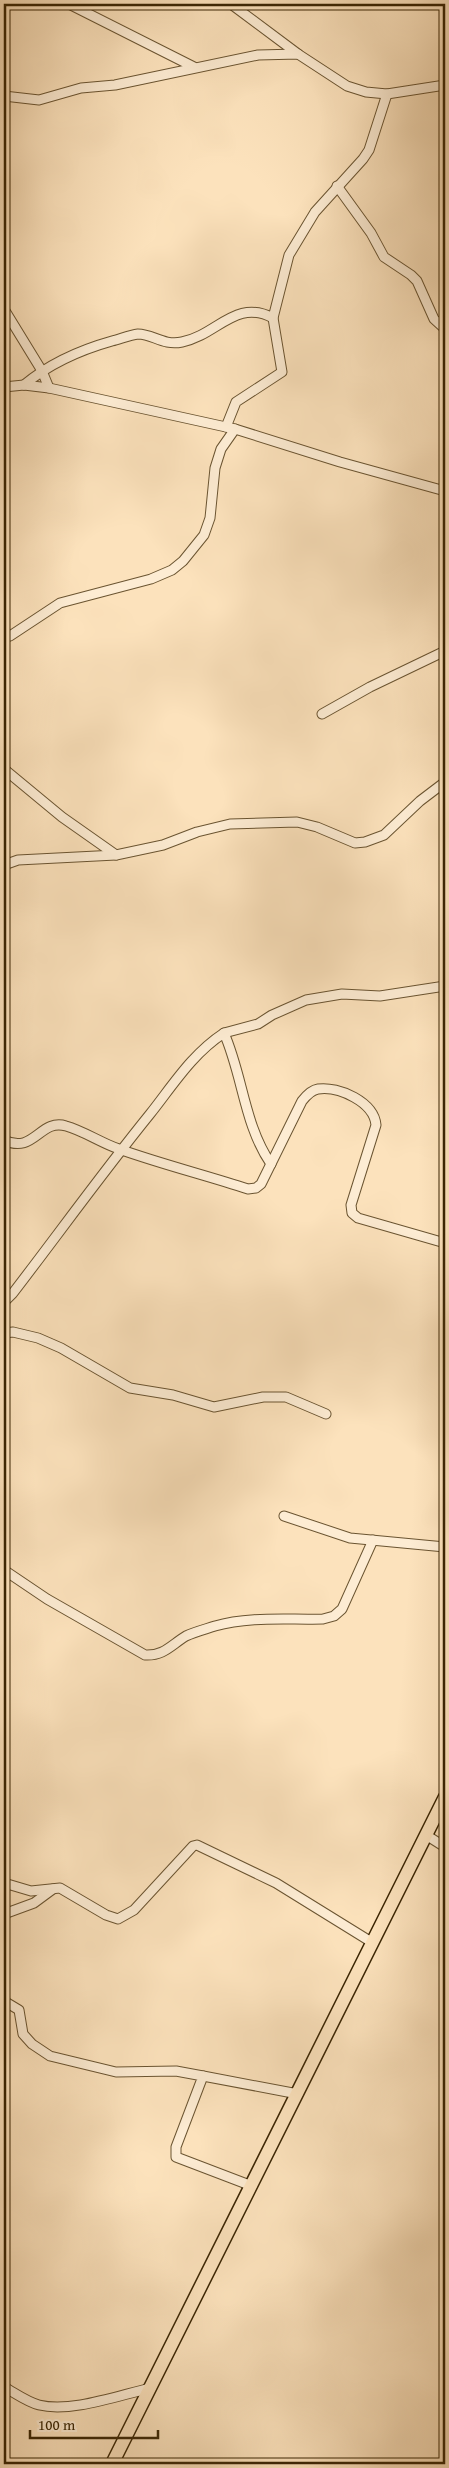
<svg xmlns="http://www.w3.org/2000/svg" width="449" height="2468" font-family="'Gentium Book Plus',serif">
<rect width="100%" height="100%" fill="#fce2bc"/>
<filter id="stains"><feTurbulence type="fractalNoise" baseFrequency=".004" numOctaves="4"/><feColorMatrix values="0 0 0 0 .2 0 0 0 0 .09 0 0 0 0 .02 0 0 0 .5 -.17"/></filter>
<radialGradient id="worn" r=".72"><stop offset=".6" stop-color="#630" stop-opacity="0"/><stop offset="1" stop-color="#630" stop-opacity=".3"/></radialGradient>
<g fill="none" stroke-linecap="round" stroke-linejoin="round">
<defs>
<g id="street">
<polyline points="69,4 194,67"/>
<polyline points="231,4 298,54"/>
<polyline points="4,96 39,100 81,88 115,85 258,55 298,54 347,86 366,92 387,94 445,85"/>
<polyline points="337,186 371,233 384,257 411,275 417,281 434,319 445,329"/>
<polyline points="4,309 42,371 49,388"/>
<path d="M24,385C50,363 80,350 112,341C120,339 130,335 138,334C153,334 163,346 182,342C217,335 236,298 273,318"/>
<polyline points="4,387 24,385 49,388 235,429 340,462 445,491"/>
<polyline points="226,427 236,402 282,372 273,318 289,255 315,212 363,159 369,150 387,94"/>
<polyline points="4,637 10,636 60,603 151,579 172,570 183,561 204,535 210,518 215,468 221,449 235,429"/>
<polyline points="322,714 370,687 445,651"/>
<polyline points="4,769 62,817 116,855"/>
<polyline points="4,865 18,860 116,855 163,845 197,832 230,824 297,822 317,827 355,843 365,842 384,835 420,801 445,782"/>
<path d="M224,1033C243,1076 244,1125 271,1164"/>
<path d="M4,1140C34,1155 40,1118 66,1126C84,1131 101,1143 119,1149C161,1164 205,1175 248,1189L256,1188L261,1184L302,1101C306,1096 311,1090 318,1089C339,1086 374,1102 376,1125L351,1205L352,1213L358,1218L445,1243"/>
<path d="M4,1302L13,1293C59,1233 103,1172 150,1114C173,1085 192,1054 224,1033L258,1024L272,1015L306,1000L342,994L380,996L445,986"/>
<polyline points="4,1333 13,1332 38,1338 61,1348 130,1388 173,1395 214,1407 263,1397 286,1397 326,1414"/>
<polyline points="284,1516 350,1538 445,1547"/>
<path d="M4,1570L47,1599L145,1655C164,1656 171,1645 186,1636C194,1632 206,1629 215,1626C249,1616 288,1620 323,1619L334,1616L342,1609L373,1540"/>
<polyline points="426,1835 445,1847"/>
<polyline points="4,1883 31,1891 60,1888 106,1915 118,1919 134,1910 193,1846 197,1845 276,1883 373,1943"/>
<polyline points="4,1914 34,1903 53,1889"/>
<polyline points="4,2001 19,2010 23,2034 32,2044 50,2056 116,2072 176,2071 203,2076 176,2147 176,2157 252,2186"/>
<polyline points="203,2076 298,2094"/>
<path d="M4,2387C15,2393 27,2402 39,2405C71,2413 119,2395 151,2388"/>
</g>
<polyline id="primary" points="112,2464 445,1797"/>
</defs>
<!-- street casing -->
<use href="#street" stroke="#6a5431" stroke-width="11"/>
<!-- primary casing -->
<use href="#primary" stroke="#3a2503" stroke-width="15"/>
<!-- street -->
<use href="#street" stroke="#fdecd3" stroke-width="9"/>
<!-- primary -->
<use href="#primary" stroke="#fce2bc" stroke-width="12"/>
</g>
<!-- margin -->
<rect width="449" height="2468" fill="none" stroke="#fce2bc" stroke-width="20"/>
<rect x="5" y="5" width="439" height="2458" fill="none" stroke="#3a2503" stroke-width="2.5"/>
<rect x="10" y="10" width="429" height="2448" fill="none" stroke="#3a2503"/>
<!-- scale -->
<path d="M30 2430v8h128v-8" fill="none" stroke="#3a2503" stroke-width="2.5"/>
<text x="38" y="2430" font-size="15" fill="#3a2503" stroke="#fdecd3" stroke-width="4" paint-order="stroke">100 m</text>
<rect width="100%" height="100%" filter="url(#stains)"/>
<rect width="100%" height="100%" fill="url(#worn)"/>
</svg>
